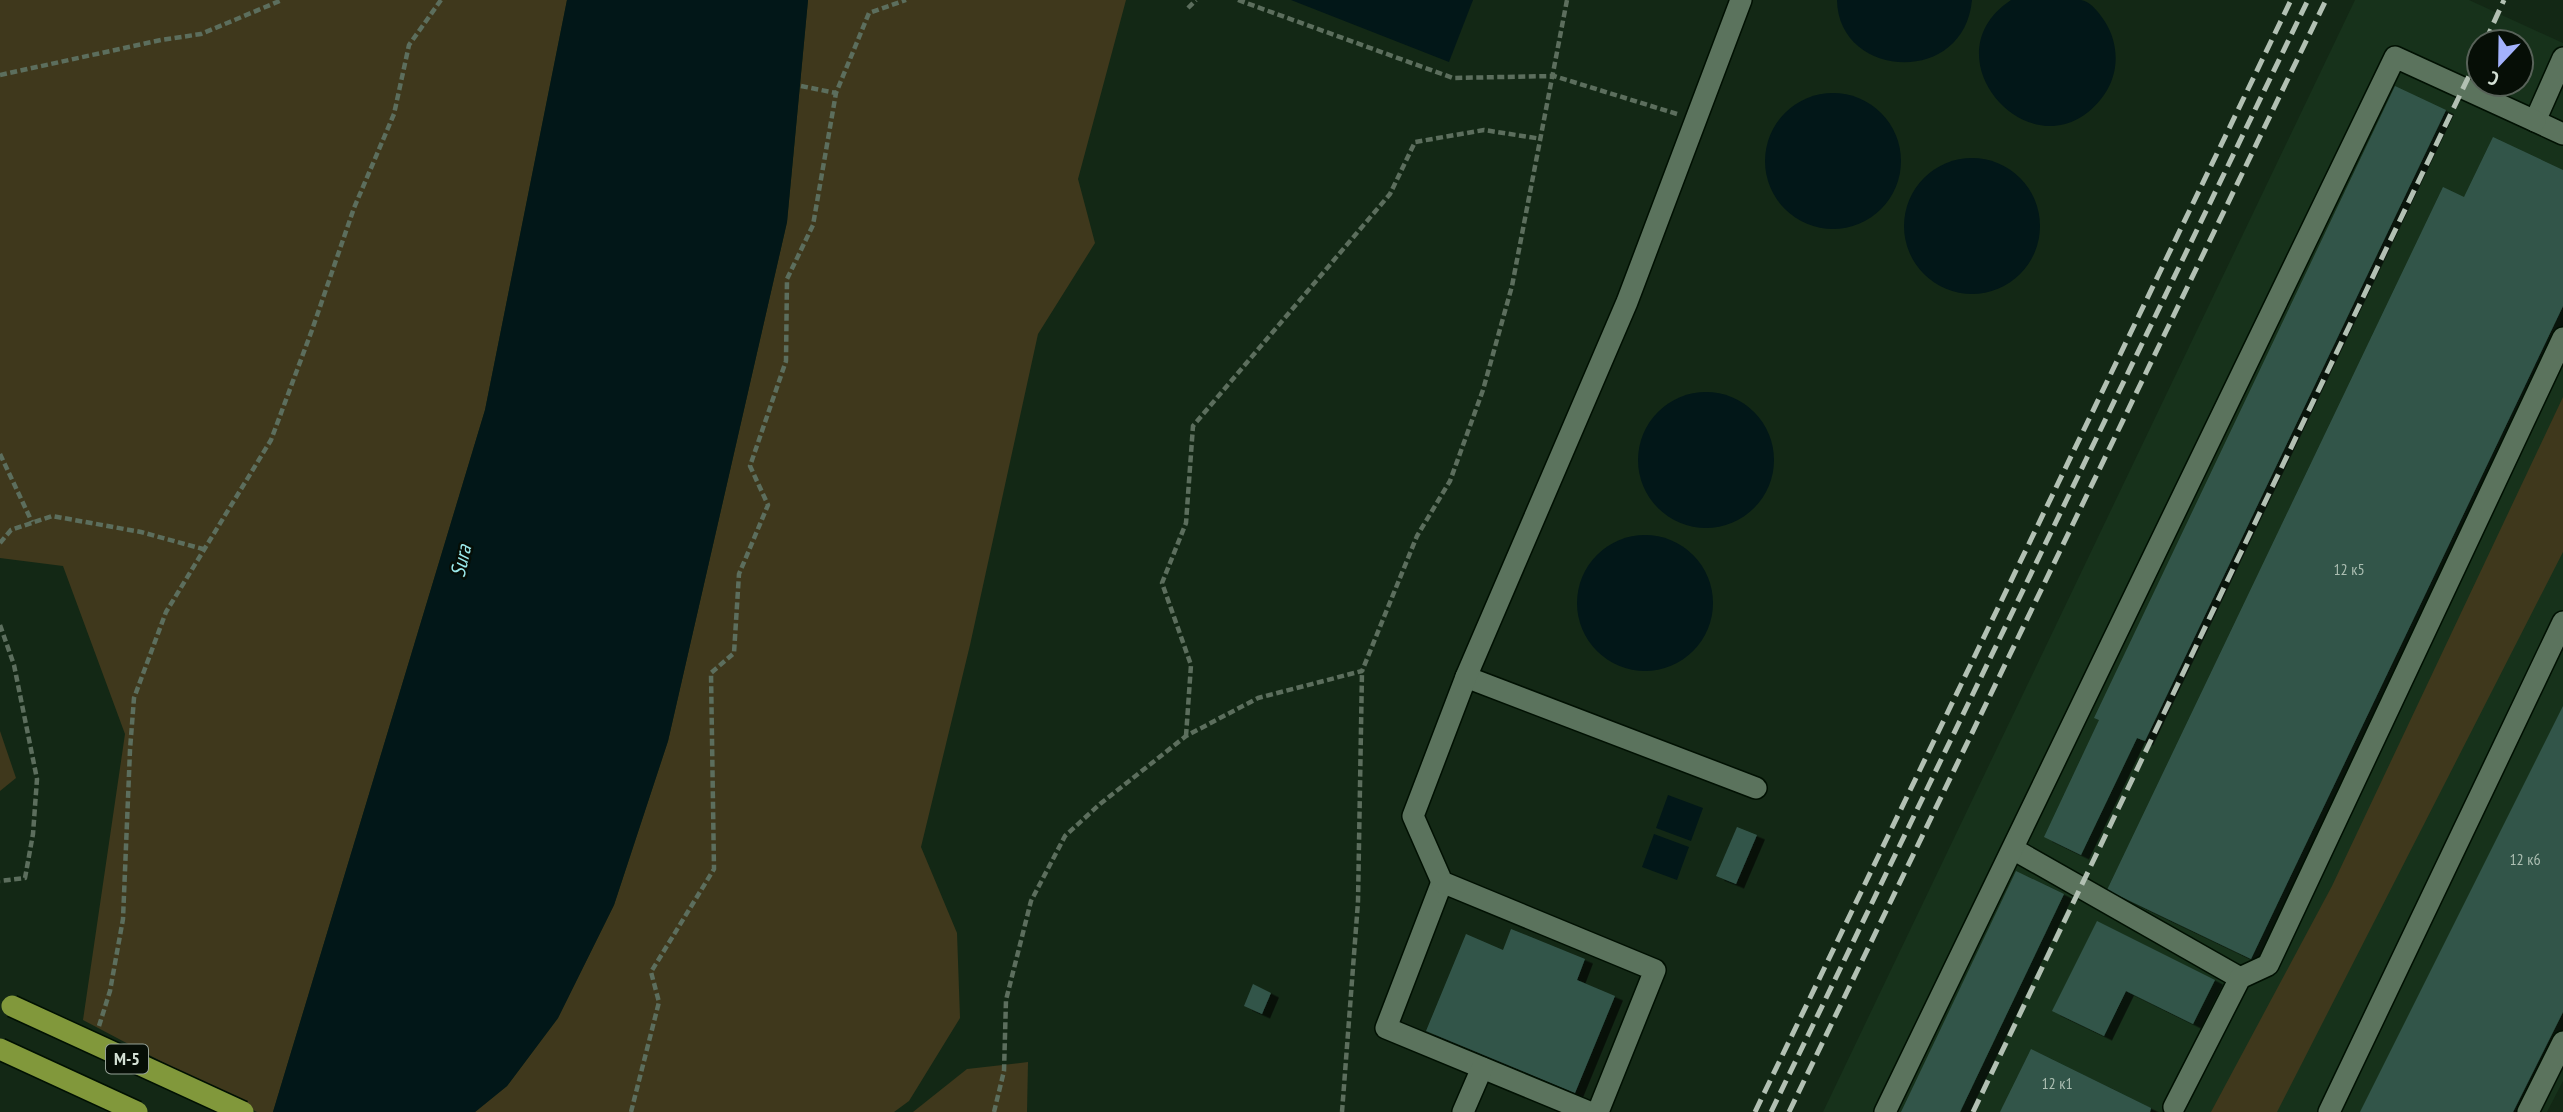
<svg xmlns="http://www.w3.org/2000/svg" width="2563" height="1112" font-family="'PT Sans Narrow',sans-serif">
<defs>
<filter id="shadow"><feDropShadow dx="8" dy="4.5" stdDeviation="0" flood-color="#0009"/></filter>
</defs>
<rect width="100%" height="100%" fill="#132815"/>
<!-- built -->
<path fill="#17321b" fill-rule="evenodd" d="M2355,0H2469L2563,43V1081L2547,1112H1823ZM2479,42H2521V84H2479Z"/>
<!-- green -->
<g fill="#3f381c">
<polygon points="0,0 567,0 485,410 273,1112 257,1112 83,1020 125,734 63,566 0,558"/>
<polygon points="808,0 1126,0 1078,179 1095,243 1038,334 970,645 921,847 957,933 960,1018 909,1101 894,1112 475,1112 507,1086 558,1018 614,905 668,741 787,222"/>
<polygon points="2563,397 2563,552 2277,1112 2211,1112 2332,886"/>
<polygon points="0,731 16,778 0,791"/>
<polygon points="1028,1062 1027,1112 913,1112 967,1069"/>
</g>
<!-- water -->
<g fill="#021718">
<polygon points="567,0 808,0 787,222 668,741 614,905 558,1018 507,1086 475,1112 273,1112 485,410"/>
<polygon points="1291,0 1473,0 1449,62"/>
<path d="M1837,0H1972C1964,87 1838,79 1837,0Z"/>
<path d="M2011,0C2033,0 2059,0 2081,0C2089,1 2096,9 2101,16C2119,39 2121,71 2104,95C2040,184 1922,59 2011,0Z"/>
<circle cx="1833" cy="161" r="68"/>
<circle cx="1972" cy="226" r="68"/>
<circle cx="1706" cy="460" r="68"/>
<circle cx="1645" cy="603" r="68"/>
<polygon points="1668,795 1703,808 1691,841 1656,828"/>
<polygon points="1654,834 1689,847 1677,880 1642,867"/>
</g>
<!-- building -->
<g fill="#33554a" filter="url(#shadow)">
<polygon points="2395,86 2446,110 2145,741 2137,738 2081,855 2044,837 2099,720 2094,718"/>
<polygon points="2493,137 2563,170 2563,306 2251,959 2107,890 2443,187 2464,197"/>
<polygon points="2563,706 2563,1012 2513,1112 2360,1112"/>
<polygon points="1737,827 1757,835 1736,884 1716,876"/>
<polygon points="2016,871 2064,894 1960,1112 1901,1112"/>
<polygon points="2097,921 2215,980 2193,1024 2126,991 2104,1036 2052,1011"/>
<polygon points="1511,929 1585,959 1577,980 1615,996 1575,1093 1426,1031 1466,934 1503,950"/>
<polygon points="1253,984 1271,993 1262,1014 1244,1006"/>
<polygon points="2031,1049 2151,1108 2150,1112 2000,1112"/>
</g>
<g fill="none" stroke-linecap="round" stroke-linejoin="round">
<defs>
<g id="minor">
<polyline points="2563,58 2535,121 2563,134"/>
<polyline points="1466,677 1756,788"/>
<polyline points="2013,849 2240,978"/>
<polyline points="1442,882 1386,1028 1589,1112"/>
<polyline points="2174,1107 2240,978 2268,965 2563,338"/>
<polyline points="1463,1112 1482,1068"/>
<polyline points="1598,1112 1655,970 1442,882 1413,816 1466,677 1627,302 1741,0"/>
<polyline points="1885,1112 2395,57 2535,121"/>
<polyline points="2329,1112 2563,622"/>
<polyline points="2528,1112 2563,1042"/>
</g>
</defs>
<!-- minor casing -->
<use href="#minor" stroke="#001002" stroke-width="24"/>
<!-- path -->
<g stroke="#5c6e5d" stroke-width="4.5" stroke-dasharray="7 3.5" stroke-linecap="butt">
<polyline points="1238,0 1453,78 1554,76 1677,114"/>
<polyline points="1188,8 1196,0"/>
<polyline points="0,75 161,40 201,34 282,0"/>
<polyline points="801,86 836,93"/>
<polyline points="0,454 32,522"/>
<polyline points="0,543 11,530 52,516 141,532 203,549"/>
<polyline points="0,625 14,665 37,779 33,834 25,878 0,881"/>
<polyline points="1186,736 1191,665 1162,583 1186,523 1193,426 1390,194 1415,142 1484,130 1542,139"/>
<polyline points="99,1026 110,991 123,919 130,750 134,698 166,612 271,440 312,330 354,208 394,114 409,45 441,0"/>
<polyline points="631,1112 659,1002 651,972 714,869 711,673 734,653 739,574 768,505 750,466 786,361 787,279 813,225 836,93 869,13 906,0"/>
<polyline points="994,1112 1004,1071 1006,1000 1031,901 1065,836 1100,804 1186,736 1258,698 1362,671 1417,536 1450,481 1483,390 1512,286 1567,0"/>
<polyline points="1342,1112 1358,902 1362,671"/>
</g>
<!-- minor -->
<use href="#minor" stroke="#5b735d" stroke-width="21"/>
<!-- rail -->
<g stroke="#b2c0b3" stroke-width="5" stroke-dasharray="14 7" stroke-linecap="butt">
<polyline points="2485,42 2504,0"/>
<polyline points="1755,1112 2291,0"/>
<polyline points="1771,1112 2308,0"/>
<polyline points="1789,1112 2326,0"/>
<polyline points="1973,1112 2479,55"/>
</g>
<defs>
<g id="highway-bridge">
<polyline points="12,1006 243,1112"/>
<polyline points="0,1049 137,1112"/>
</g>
</defs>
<!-- highway-bridge casing -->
<use href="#highway-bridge" stroke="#001002" stroke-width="24" stroke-linecap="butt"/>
<!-- highway-bridge -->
<use href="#highway-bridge" stroke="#81983b" stroke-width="21"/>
</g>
<g text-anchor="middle" stroke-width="5" stroke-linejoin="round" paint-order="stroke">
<!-- number labels -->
<g font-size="16" fill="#acbeb2">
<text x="2349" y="575">12 к5</text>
<text x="2525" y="865">12 к6</text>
<text x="2057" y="1089">12 к1</text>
</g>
<!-- shield labels -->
<rect fill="#060e06" stroke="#96a297" stroke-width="2" x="106" y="1044.5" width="42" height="29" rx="5"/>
<g font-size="18" font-weight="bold" fill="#d4e1d5">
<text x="127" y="1065">М-5</text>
</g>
<!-- water labels -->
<g font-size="21" font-style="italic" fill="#9beaec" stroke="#060e06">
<text transform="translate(461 561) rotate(-77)" y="7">Sura</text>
</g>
</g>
<!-- north arrow -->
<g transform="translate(2500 63) rotate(202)"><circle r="33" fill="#060e06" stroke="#586259" stroke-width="2"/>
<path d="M0-5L12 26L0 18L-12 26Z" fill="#a3b2fd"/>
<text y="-10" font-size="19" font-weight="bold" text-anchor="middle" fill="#d4e1d5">С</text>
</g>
</svg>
